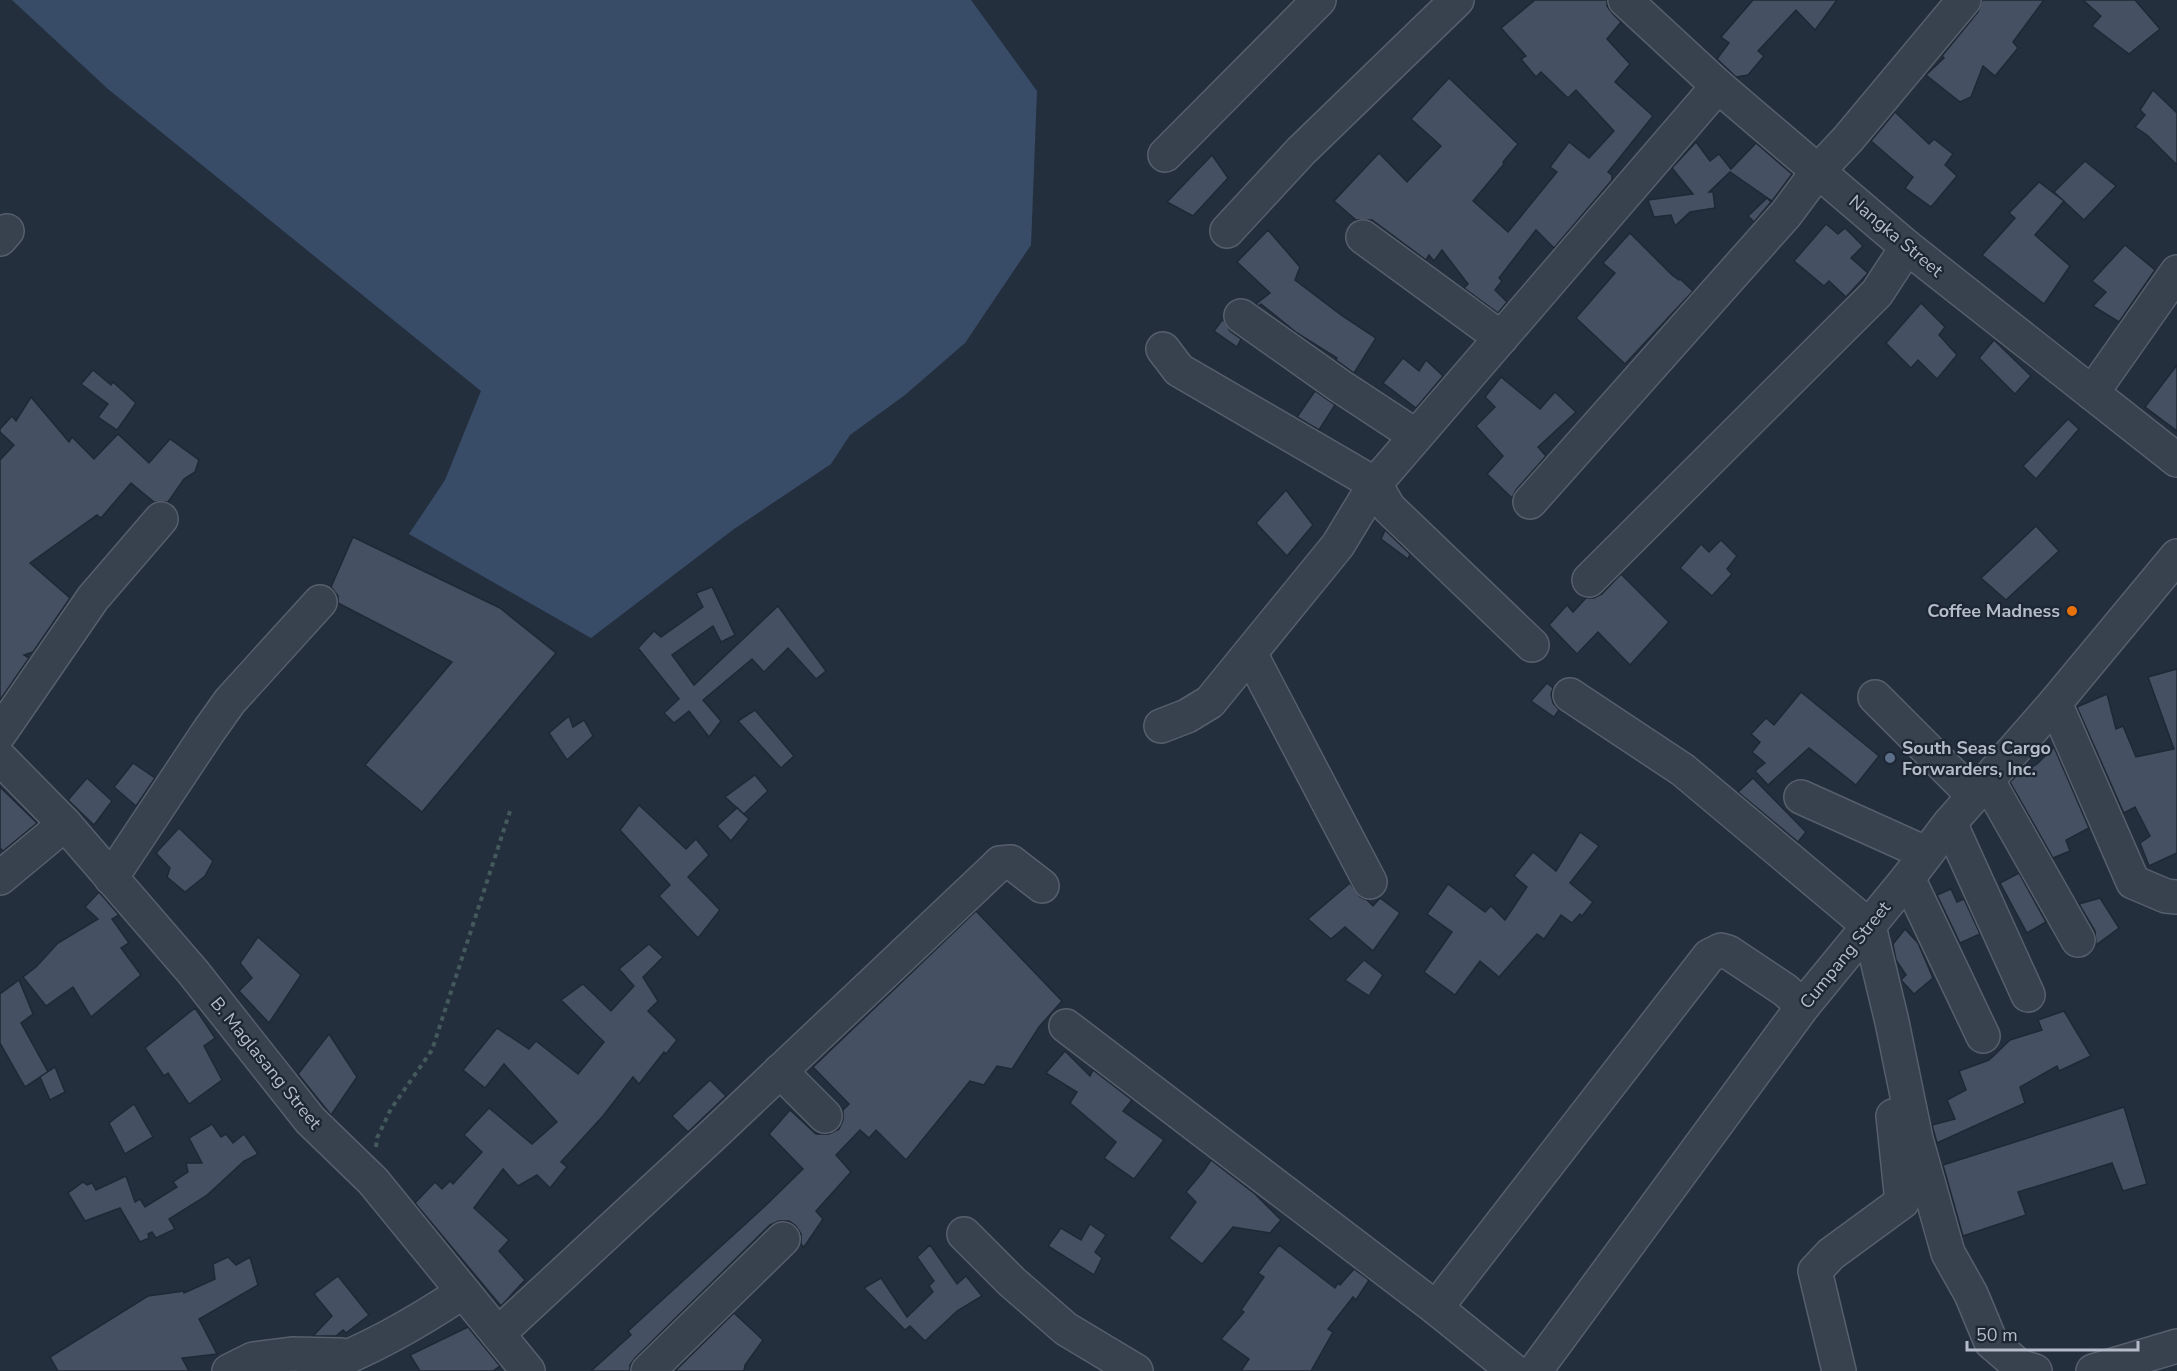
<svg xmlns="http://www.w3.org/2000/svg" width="2177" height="1371" font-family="'Nunito Sans',sans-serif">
<rect width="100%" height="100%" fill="#242f3e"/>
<!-- water -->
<polygon fill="#394c67" points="12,0 971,0 1037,91 1031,245 965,343 905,395 850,435 831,464 734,529 591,638 409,534 445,480 481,391 108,89"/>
<!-- building -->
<g fill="#455162" stroke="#1f2835" stroke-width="1.5">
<polygon points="1535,0 1607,0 1607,6 1612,13 1621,22 1607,39 1630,64 1615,82 1653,116 1608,172 1612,175 1612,180 1554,248 1536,230 1499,278 1502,281 1495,290 1507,302 1498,313 1464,288 1468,284 1442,250 1434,261 1429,255 1426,260 1372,220 1356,220 1334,201 1379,153 1407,182 1441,146 1411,119 1449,78 1518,144 1503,162 1504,164 1473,201 1508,232 1557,172 1550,167 1569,142 1589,158 1614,131 1576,90 1568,98 1541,72 1536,77 1521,59 1526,56 1501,28"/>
<polygon points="1753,0 1837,0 1815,30 1796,10 1758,51 1764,56 1748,75 1736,77 1717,59 1729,43 1721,37"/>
<polygon points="1982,0 2044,0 2013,42 2018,48 1995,76 1983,66 1971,97 1960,102 1926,75 1944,58 1942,56 1978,12"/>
<polygon points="2083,0 2135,0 2160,29 2129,54 2092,26 2101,16"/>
<polygon points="2153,90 2177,113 2177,165 2147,135 2135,127 2145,115 2140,110"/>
<polygon points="1895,112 1929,144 1934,139 1953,154 1945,165 1957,176 1931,207 1905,188 1913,177 1871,141"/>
<polygon points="1696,142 1710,161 1719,154 1731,169 1756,143 1792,174 1772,201 1730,172 1709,192 1713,192 1715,208 1690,212 1675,226 1671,215 1654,217 1648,200 1693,194 1672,168"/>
<polygon points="1212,155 1228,178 1193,216 1167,202"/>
<polygon points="2085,161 2116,186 2084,220 2054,192"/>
<polygon points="2039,182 2064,201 2035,235 2070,266 2044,304 1982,255 2015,218 2009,213"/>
<polygon points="1767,198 1771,202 1754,222 1748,216"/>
<polygon points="1826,224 1838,234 1845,228 1863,246 1851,258 1868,273 1846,297 1829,281 1824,286 1794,261"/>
<polygon points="1268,230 1300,267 1295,280 1341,315 1376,338 1354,373 1336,360 1337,358 1297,333 1261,304 1259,306 1256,304 1270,293 1237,262"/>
<polygon points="1630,233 1672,275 1679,280 1680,279 1693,291 1625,364 1576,318 1615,273 1603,263"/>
<polygon points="2125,245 2155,270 2119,322 2093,306 2106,292 2092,281"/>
<polygon points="1921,303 1945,327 1939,335 1957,355 1937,379 1918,360 1911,368 1886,343"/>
<polygon points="1223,319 1230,331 1241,339 1237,347 1214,331"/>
<polygon points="1994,340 2031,376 2015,394 1979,358"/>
<polygon points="1403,358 1419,371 1426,360 1443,376 1416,408 1383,383"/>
<polygon points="2177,365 2177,431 2145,407"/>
<polygon points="93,370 111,385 113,382 136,403 117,430 98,417 108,404 81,384"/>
<polygon points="1501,377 1540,409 1555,392 1576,412 1538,447 1546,456 1516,490 1512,498 1487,474 1503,456 1476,426 1495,407 1485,397"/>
<polygon points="1315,391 1335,405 1319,430 1297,417"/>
<polygon points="31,397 69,442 72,437 94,459 118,434 149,463 170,439 199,460 195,472 184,479 168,502 154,502 131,483 101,518 97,515 30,563 70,598 33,652 24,655 29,658 0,700 0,460 14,445 0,432 0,429 12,416 16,421"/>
<polygon points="2068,419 2079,429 2036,479 2023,466"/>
<polygon points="1286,490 1313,525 1287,556 1256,523"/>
<polygon points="2036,526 2059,551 2006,600 1981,578"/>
<polygon points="1385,530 1410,554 1408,559 1381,539"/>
<polygon points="353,537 500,608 556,653 422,812 365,765 452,662 338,603 338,596 331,587"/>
<polygon points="1721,540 1737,556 1727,569 1732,574 1712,596 1680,568 1701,544 1709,552"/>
<polygon points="1621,574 1669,622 1630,665 1598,632 1577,654 1549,625 1567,605 1573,612 1586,598 1594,598 1602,594"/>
<polygon points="712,587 735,635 721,642 713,626 672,655 694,685 778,606 826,671 816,679 788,648 764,672 752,659 703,700 721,721 709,737 689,711 674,723 664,713 679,699 638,648 654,631 661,637 703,607 696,593"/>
<polygon points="2177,669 2177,853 2149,866 2140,843 2150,836 2135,807 2124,813 2122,809 2077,707 2107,694 2116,729 2123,726 2136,757 2174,749 2148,677"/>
<polygon points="1547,683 1553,688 1551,694 1553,703 1559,710 1554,717 1531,701"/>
<polygon points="1801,692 1879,756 1856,785 1809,748 1768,785 1755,771 1765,763 1752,752 1760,742 1751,734 1766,718 1774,725"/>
<polygon points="755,710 794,756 781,768 738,721"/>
<polygon points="569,716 573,727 584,720 593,736 567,760 549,733"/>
<polygon points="2054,747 2089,828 2066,840 2070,851 2053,858 2010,782 2015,777 2037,764"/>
<polygon points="133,763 155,778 136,806 114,787"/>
<polygon points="755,775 768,791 744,814 725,797"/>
<polygon points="87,778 112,801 94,825 68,800"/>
<polygon points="1753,778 1806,832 1798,842 1738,792"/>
<polygon points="0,787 37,823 3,851 0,848"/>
<polygon points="639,805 686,849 696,839 709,855 688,877 720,910 698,938 659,896 670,885 620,830"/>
<polygon points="737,808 749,819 731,841 717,826"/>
<polygon points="179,828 213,861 205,876 185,892 167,877 170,868 156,853"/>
<polygon points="1580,832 1599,846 1570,883 1593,902 1582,916 1580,914 1572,923 1561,915 1544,939 1537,934 1499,977 1480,961 1455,995 1424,972 1452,932 1427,914 1448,884 1485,912 1491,906 1505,920 1527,887 1514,876 1533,852 1556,871"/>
<polygon points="2019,873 2046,922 2027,933 2000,883"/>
<polygon points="1350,883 1360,897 1367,900 1373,906 1380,898 1400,913 1373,951 1345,927 1331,939 1308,919"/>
<polygon points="1951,889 1957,902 1964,899 1980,934 1960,943 1937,895"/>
<polygon points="99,892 119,915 112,919 129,943 121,948 141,975 91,1017 73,987 46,1006 23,977 36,967 58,943 98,919 85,907"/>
<polygon points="2100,898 2119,928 2096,945 2095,931 2079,904"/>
<polygon points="976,911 1062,1001 1039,1027 1012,1069 997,1066 984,1085 970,1081 906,1160 876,1130 869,1138 860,1130 836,1155 851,1172 816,1211 823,1219 804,1247 801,1244 801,1234 796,1226 789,1221 779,1221 770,1225 635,1358 630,1365 630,1371 591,1371 631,1335 628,1331 764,1207 803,1169 769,1134 790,1110 816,1134 829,1134 839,1129 843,1120 843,1110 849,1104 813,1067"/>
<polygon points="1905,929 1918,943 1933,978 1914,994 1901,980 1906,975 1896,960 1893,944"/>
<polygon points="258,937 301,975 269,1023 239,991 252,978 240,963"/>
<polygon points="649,944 663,957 643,977 658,1001 648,1011 677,1040 666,1054 664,1052 639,1084 633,1077 603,1116 561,1162 567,1167 550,1188 537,1175 518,1186 503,1169 474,1208 509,1240 499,1251 525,1280 501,1306 415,1203 435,1182 442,1189 450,1181 453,1184 482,1152 464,1135 489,1108 532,1144 557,1122 504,1064 485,1088 463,1070 497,1028 529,1049 536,1041 578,1074 604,1042 561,1000 583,984 611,1011 634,986 619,969"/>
<polygon points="1364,960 1383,975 1369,996 1345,980"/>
<polygon points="19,980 33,1014 21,1023 48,1072 25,1087 0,1043 0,994"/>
<polygon points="195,1008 215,1038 204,1046 222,1080 189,1104 168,1073 164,1076 145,1048"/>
<polygon points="2064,1011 2091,1056 2059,1071 2057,1066 2020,1087 2025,1103 1937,1143 1932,1125 1955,1119 1947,1100 1966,1090 1959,1071 1989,1060 2010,1040 2042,1030 2038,1020"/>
<polygon points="329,1034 357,1077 331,1115 298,1074"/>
<polygon points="1065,1051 1090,1076 1093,1070 1132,1100 1123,1111 1164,1140 1134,1179 1104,1158 1116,1142 1070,1103 1077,1092 1046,1073"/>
<polygon points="55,1067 65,1092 50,1100 40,1077"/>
<polygon points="710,1080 726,1096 688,1132 672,1116"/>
<polygon points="134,1104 153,1137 125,1154 109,1123"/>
<polygon points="2124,1107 2147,1184 2123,1191 2112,1163 2018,1192 2026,1215 1963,1236 1943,1165"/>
<polygon points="212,1124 221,1137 226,1134 233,1143 244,1134 258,1154 244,1161 206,1196 169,1219 175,1229 156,1238 152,1232 148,1234 149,1238 140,1242 120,1208 85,1221 68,1193 83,1182 87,1185 92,1183 96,1190 126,1176 135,1202 140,1199 145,1207 177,1187 173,1182 188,1172 186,1163 202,1163 189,1138"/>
<polygon points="1211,1160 1255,1194 1281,1220 1270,1233 1233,1227 1202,1264 1169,1238 1196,1202 1186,1192 1203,1172"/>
<polygon points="1090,1224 1106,1235 1095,1252 1102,1258 1094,1275 1048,1246 1061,1228 1081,1240"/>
<polygon points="930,1245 957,1284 966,1276 982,1296 957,1311 925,1341 910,1326 905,1330 864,1288 881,1278 907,1317 933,1292 929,1286 934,1281 917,1257"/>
<polygon points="1279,1245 1335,1288 1338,1283 1340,1285 1354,1269 1369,1280 1356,1300 1353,1297 1328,1329 1333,1332 1311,1371 1241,1371 1249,1359 1221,1339 1244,1312 1241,1310 1264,1277 1258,1273"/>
<polygon points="228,1257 236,1265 250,1257 258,1285 199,1319 217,1354 182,1358 189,1371 58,1371 50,1357 148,1296 184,1291 184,1293 215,1279 213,1264"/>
<polygon points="338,1276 369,1315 346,1333 343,1330 336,1336 313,1336 332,1316 314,1294"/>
<polygon points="734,1313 763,1340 745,1365 744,1371 675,1371"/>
<polygon points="468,1327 500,1366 493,1371 420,1371 410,1355"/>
</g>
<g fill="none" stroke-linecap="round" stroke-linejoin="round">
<defs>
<g id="minor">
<polyline points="1625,0 1718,86 1907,247 2177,460"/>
<polyline points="1165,155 1319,0"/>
<polyline points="1227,231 1301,151 1457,0"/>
<polyline points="1363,237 1501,338"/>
<polyline points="0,239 7,231"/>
<polyline points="1241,316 1340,386 1416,436"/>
<polyline points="1163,349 1179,370 1375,484 1389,508 1532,645"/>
<polyline points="2092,393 2177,272"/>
<polyline points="1530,502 1786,214 1818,171 1848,139 1964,0"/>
<polyline points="1589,580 1877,293 1907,247"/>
<polyline points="1250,653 1370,882"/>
<polyline points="1570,695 1683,770 1869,926 1892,1022 1916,1139 1948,1253 1971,1294 1991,1342 2019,1366 2035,1371"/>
<polyline points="1875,697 1974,796"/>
<polyline points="2055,703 2133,882 2166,896 2177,897"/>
<polyline points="1161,726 1187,716 1210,702 1338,545 1375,484 1718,86"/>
<polyline points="0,733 93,598 161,519"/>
<polyline points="0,758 65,824 193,972 310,1120 373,1181 528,1371"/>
<polyline points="1988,781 2078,940"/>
<polyline points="1801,797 1912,847 1924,856"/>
<polyline points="1950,823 2028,995"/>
<polyline points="0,878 65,824"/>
<polyline points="111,878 208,732 230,701 320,602"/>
<polyline points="1908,878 1983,1036"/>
<polyline points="1066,1026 1436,1308 1514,1371"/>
<polyline points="780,1071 825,1116"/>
<polyline points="964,1234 1012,1282 1066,1329 1136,1371"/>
<polyline points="1436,1308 1709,956 1721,950 1728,952 1785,990 1803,1006"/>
<polyline points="498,1334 715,1133 996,867 1000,863 1011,862 1042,886"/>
<polyline points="229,1371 253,1359 292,1354 341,1355"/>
<path d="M313,1371C369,1350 413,1325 463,1292"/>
<polyline points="648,1371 783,1239"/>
<polyline points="1535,1371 1803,1006 1908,878 1950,823 2055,703 2177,556"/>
<polyline points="1839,1371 1815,1271 1831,1254 1902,1202 1893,1116"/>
<polyline points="2093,1371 2177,1346"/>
</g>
</defs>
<!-- minor casing -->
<use href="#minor" stroke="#565f6c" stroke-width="36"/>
<!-- path -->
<polyline stroke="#44595c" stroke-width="4" stroke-dasharray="4.5 4.5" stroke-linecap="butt" points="376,1147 377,1138 391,1109 432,1050 511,808"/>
<!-- minor -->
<use href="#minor" stroke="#38414e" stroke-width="33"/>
</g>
<!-- markers -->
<circle fill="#e8710a" stroke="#1d2633" stroke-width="2" cx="2072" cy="611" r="6"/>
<circle fill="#5c6f8a" stroke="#1d2633" stroke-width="2" cx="1890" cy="758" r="6"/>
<g text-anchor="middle" stroke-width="4.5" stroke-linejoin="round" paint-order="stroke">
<!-- street labels -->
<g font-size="18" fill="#b4bcc9" stroke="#1d2633">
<text transform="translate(1896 236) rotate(40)" y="6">Nangka Street</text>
<text transform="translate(1845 955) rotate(-51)" y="6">Cumpang Street</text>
<text transform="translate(266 1063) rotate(51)" y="6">B. Maglasang Street</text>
</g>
<!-- poi labels -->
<g font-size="18" font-weight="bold" fill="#b4bcc9" stroke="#1d2633" text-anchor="end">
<text x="2060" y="617">Coffee Madness</text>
<text x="1902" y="754" text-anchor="start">South Seas Cargo<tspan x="1902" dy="21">Forwarders, Inc.</tspan></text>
</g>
</g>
<!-- scale -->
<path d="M1967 1341v9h171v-9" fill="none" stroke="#b4bcc9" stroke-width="3"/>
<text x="1976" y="1341" font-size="18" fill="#b4bcc9" stroke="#1d2633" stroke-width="4.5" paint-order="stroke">50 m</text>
</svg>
